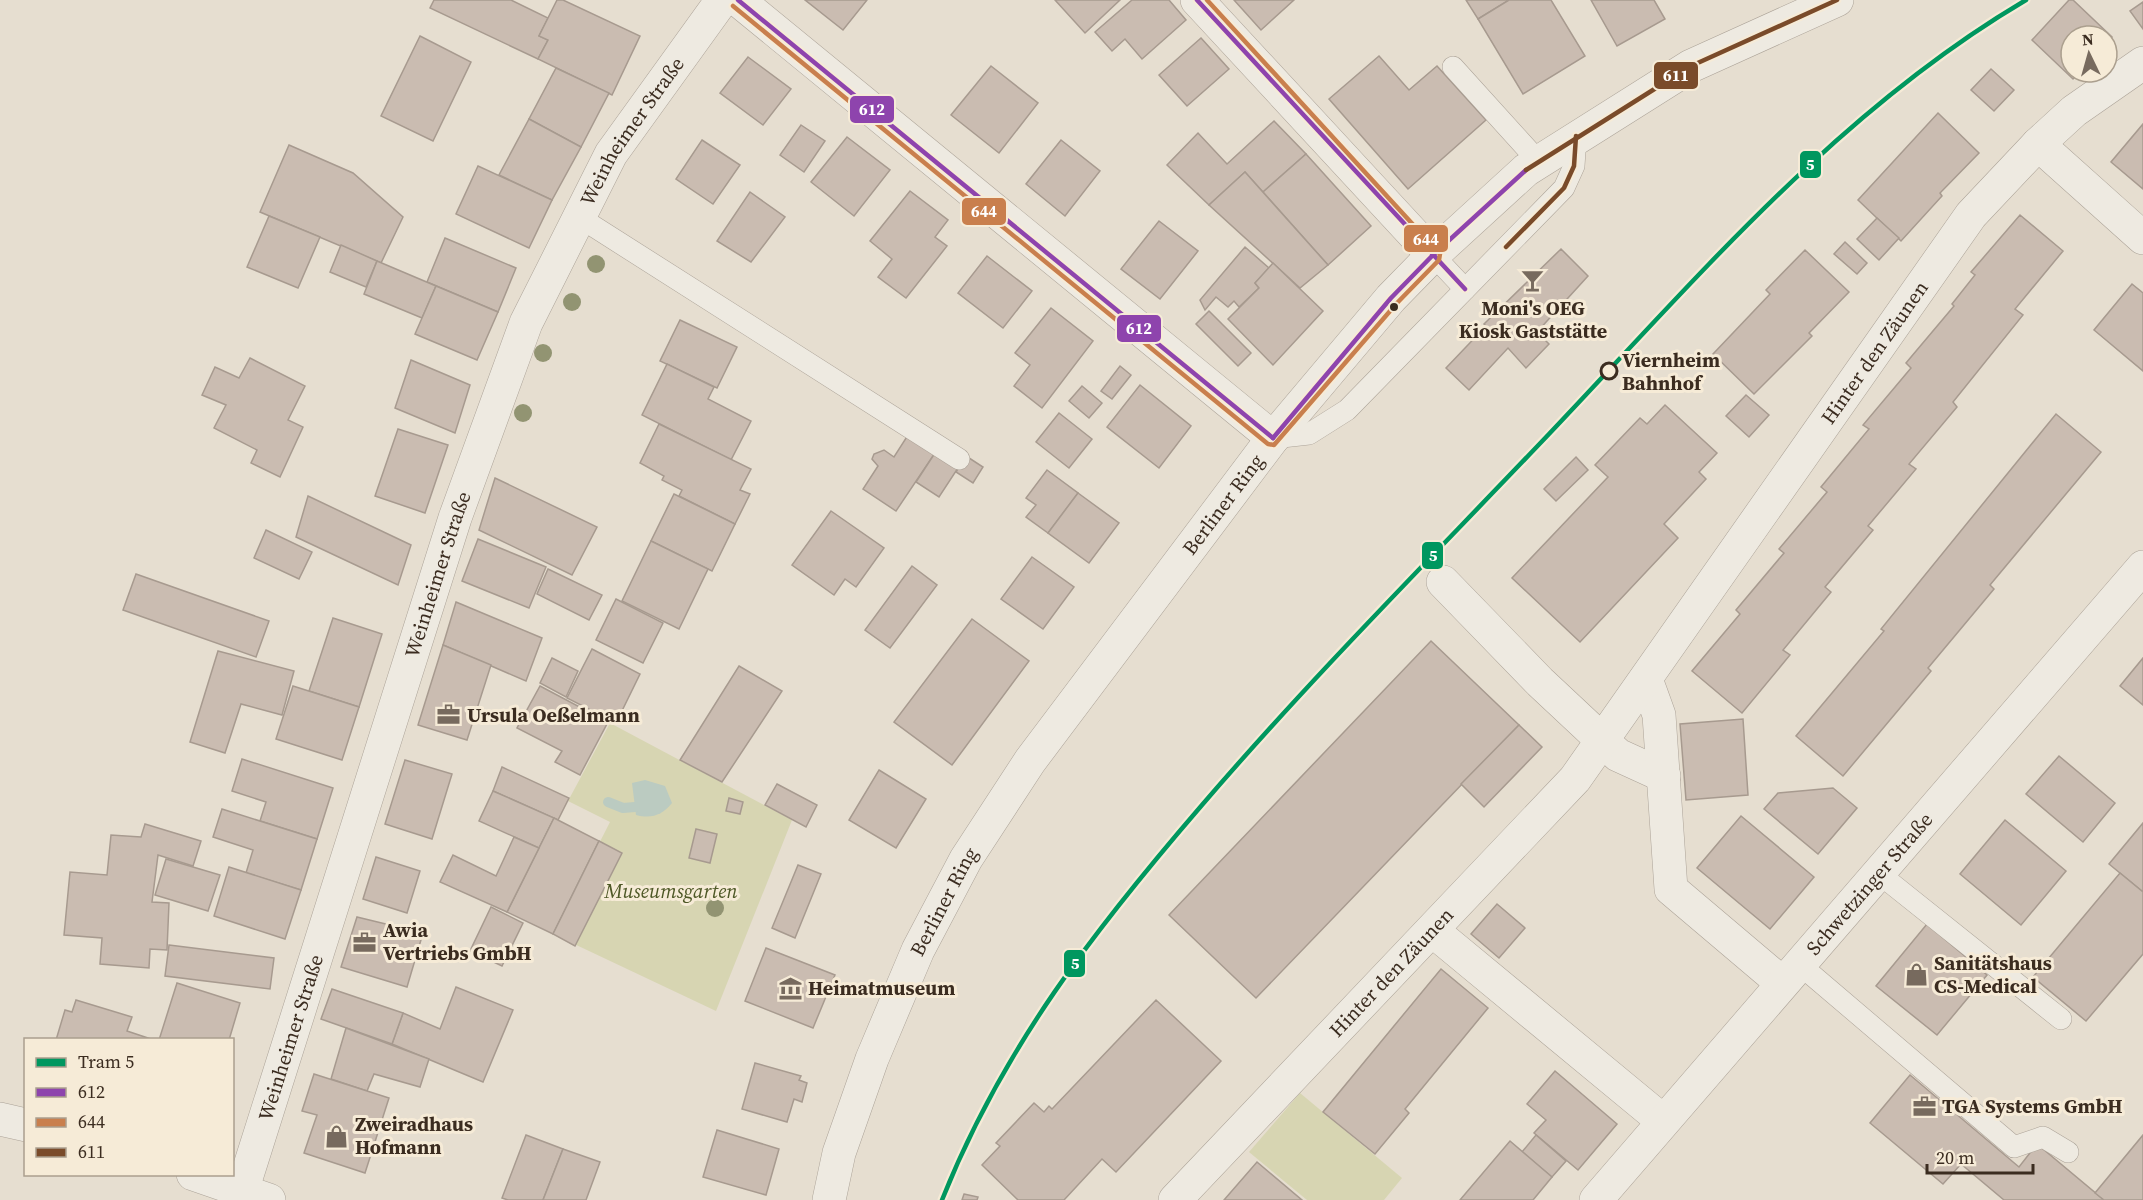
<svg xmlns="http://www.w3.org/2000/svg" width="2143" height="1200" font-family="'Source Serif 4',serif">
<rect width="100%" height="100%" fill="#e6ded0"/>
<!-- green -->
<g fill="#d7d5b2">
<polygon points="610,723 792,820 716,1011 553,934 610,822 568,801"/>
<polygon points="1300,1093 1402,1178 1384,1200 1307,1200 1249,1152"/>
</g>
<!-- water -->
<path fill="#bbcbc1" d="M645,780L665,786L672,803C662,815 652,819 636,815L632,783Z"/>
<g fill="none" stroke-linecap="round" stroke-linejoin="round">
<!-- stream -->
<polyline stroke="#bbcbc1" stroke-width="10" points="608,802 623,808 635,807"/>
</g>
<!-- building -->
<g fill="#cabcb1" stroke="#a79a8f" stroke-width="1.5">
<polygon points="434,0 511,0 548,18 539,36 548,40 538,59 430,8"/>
<polygon points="557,0 563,0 640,36 612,95 538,59 548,40 539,36"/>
<polygon points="805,0 867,0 843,30"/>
<polygon points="1055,0 1120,0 1085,33"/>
<polygon points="1132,0 1169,0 1186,20 1142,59 1125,39 1112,51 1095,32"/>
<polygon points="1234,0 1294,0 1261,30"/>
<polygon points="1466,0 1509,0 1478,19"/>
<polygon points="1509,0 1551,0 1585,56 1523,94 1478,19"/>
<polygon points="1591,0 1654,0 1665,19 1617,46"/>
<polygon points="2069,0 2073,0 2112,37 2107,42 2107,36 2071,36 2071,72 2079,72 2073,79 2032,40"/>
<polygon points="2143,2 2143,29 2130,11"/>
<polygon points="420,36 471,62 433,141 381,116"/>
<polygon points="1201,38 1229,69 1187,106 1159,75"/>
<polygon points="1379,56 1409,90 1437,66 1486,120 1408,189 1329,99"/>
<polygon points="748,57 791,89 763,125 720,93"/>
<polygon points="991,66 1038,103 999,153 951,115"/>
<polygon points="556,68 609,93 581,147 529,119"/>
<polygon points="1991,69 2014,90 1994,111 1971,90"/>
<polygon points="1938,113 1979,153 1940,193 1942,196 1901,241 1858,200"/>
<polygon points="529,119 581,147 552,200 499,175"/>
<polygon points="1274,121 1306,154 1263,192 1245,172 1209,205 1167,165 1198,133 1227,164"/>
<polygon points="2143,124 2143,189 2111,162"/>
<polygon points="801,125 825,141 804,172 780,155"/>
<polygon points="847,137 890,170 854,216 811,182"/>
<polygon points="702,140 740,165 713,204 676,179"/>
<polygon points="1061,140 1100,171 1065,216 1026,184"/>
<polygon points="289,145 353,173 403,217 381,263 260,212"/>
<polygon points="1306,154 1371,226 1328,265 1263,192"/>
<polygon points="478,166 552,200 529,248 456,214"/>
<polygon points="1245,172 1328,265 1300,288 1209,205"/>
<polygon points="910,191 948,220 935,237 947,246 906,298 878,277 892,259 870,241"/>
<polygon points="750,192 785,217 751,262 717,241"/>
<polygon points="2020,215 2063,251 2015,309 2023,315 1953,402 1957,407 1909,464 1916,469 1868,526 1873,530 1825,587 1831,592 1783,650 1790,655 1742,713 1692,671 1740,614 1736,610 1784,553 1779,549 1827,492 1821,487 1869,429 1863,425 1911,368 1906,363 1954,306 1952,304 1975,275 1971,272"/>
<polygon points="269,216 320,237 298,288 247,267"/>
<polygon points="1877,218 1899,238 1879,260 1857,239"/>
<polygon points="1159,221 1198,251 1160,299 1121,269"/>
<polygon points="445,238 516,268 498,312 427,282"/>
<polygon points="1845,242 1867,263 1857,274 1834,254"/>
<polygon points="341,245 377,261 366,287 330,272"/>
<polygon points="1245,247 1269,268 1255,283 1259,288 1239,307 1234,301 1228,307 1216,297 1205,310 1200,300"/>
<polygon points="1561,249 1588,276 1537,332 1549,344 1526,368 1508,348 1469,390 1446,368 1486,326 1484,324"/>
<polygon points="1805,250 1849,292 1809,333 1812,336 1754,394 1713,354 1770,294 1766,290"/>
<polygon points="987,256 1032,291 1003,328 958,293"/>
<polygon points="377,261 436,286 422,318 364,294"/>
<polygon points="1273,263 1323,311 1273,365 1228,319 1259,288 1255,283"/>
<polygon points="2132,284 2143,293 2143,371 2094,330"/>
<polygon points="436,286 498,312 477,360 415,334"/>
<polygon points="1051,308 1093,341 1042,408 1014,386 1030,365 1015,353"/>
<polygon points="1209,311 1251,353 1238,366 1196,324"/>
<polygon points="680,320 737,347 717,388 660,361"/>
<polygon points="250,358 305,386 288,420 303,427 280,477 251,463 257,450 214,428 226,405 202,395 215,367 239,378"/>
<polygon points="411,360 470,385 455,433 395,408"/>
<polygon points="667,364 714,387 708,399 751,421 731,460 642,415"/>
<polygon points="1120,366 1131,375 1112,399 1101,391"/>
<polygon points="1140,385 1191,426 1159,468 1107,427"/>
<polygon points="1082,386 1102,403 1089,418 1069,401"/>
<polygon points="1746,395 1769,415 1749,437 1726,416"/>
<polygon points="1665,405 1717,453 1699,472 1706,479 1664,524 1678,538 1580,642 1512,578 1608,477 1595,465 1640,418 1647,424"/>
<polygon points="1059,413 1092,439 1069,468 1036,442"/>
<polygon points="2056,414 2101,452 1990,585 1994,589 1928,668 1931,671 1843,776 1796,736 1884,631 1881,629"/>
<polygon points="659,424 751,469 740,490 750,494 735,524 679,496 682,490 662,480 664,476 640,463"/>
<polygon points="398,429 448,445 425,513 375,496"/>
<polygon points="908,435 935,453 896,511 863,489 878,466 872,459 874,454 884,450 894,457"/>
<polygon points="935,453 958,468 939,497 916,482"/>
<polygon points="966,456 983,467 973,483 956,472"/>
<polygon points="1576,457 1588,470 1556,501 1544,489"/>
<polygon points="1047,470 1078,493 1048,533 1026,517 1036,505 1026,498"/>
<polygon points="495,478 597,527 572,575 479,530"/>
<polygon points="1078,493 1119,523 1089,563 1048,533"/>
<polygon points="674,494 735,524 712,571 651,541"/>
<polygon points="308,496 411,545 398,585 296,537"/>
<polygon points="831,511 884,548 856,587 845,579 834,595 792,565"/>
<polygon points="266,530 312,552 299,579 254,558"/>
<polygon points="478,539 546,567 529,608 462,581"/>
<polygon points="651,541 708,569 679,629 622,601"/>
<polygon points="1032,557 1074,587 1043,629 1001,599"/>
<polygon points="912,566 937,585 890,648 865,630"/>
<polygon points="548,569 602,595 589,620 537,594"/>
<polygon points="136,574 269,621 256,657 123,610"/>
<polygon points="616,599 663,623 643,663 596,640"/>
<polygon points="456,602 542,638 526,681 443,645"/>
<polygon points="333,618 382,634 359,707 309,691"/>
<polygon points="972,619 1029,661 952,765 894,722"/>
<polygon points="1431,641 1519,725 1256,998 1169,915"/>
<polygon points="443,645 491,665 467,740 418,725"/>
<polygon points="592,649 640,674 616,723 567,698"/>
<polygon points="218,651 294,671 282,715 241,704 225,753 190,742"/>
<polygon points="552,658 578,671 566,697 540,683"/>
<polygon points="2143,658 2143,705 2120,686"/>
<polygon points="739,666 782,691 722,782 680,760"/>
<polygon points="293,686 359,707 342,760 276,739"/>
<polygon points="540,686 608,722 580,775 555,762 562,751 517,728"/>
<polygon points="1743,719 1748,795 1686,800 1680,724"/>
<polygon points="1519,725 1542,747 1484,807 1461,784"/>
<polygon points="2059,756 2115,803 2083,842 2026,794"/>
<polygon points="242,759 333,788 317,839 260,821 266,802 232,791"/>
<polygon points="405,760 452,774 432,839 385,824"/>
<polygon points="502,767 569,798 558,820 493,791"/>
<polygon points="879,770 926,799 896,848 849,820"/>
<polygon points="777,784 817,805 806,827 765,805"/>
<polygon points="1833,788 1857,808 1818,854 1764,809 1778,793"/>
<polygon points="493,791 554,818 539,848 479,821"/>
<polygon points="729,798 743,802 740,814 726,811"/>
<polygon points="222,809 317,839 301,890 246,873 253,850 213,837"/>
<polygon points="1741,816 1814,877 1770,929 1697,868"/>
<polygon points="554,818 599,841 553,934 507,912"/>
<polygon points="2005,820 2066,871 2021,925 1960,874"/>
<polygon points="2143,823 2143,892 2109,864"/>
<polygon points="145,824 201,841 193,866 158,855 152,902 169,903 167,950 150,949 149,968 100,964 102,938 64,935 70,872 107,875 111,835 141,837"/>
<polygon points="696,829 717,834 710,863 689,858"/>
<polygon points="514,837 539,848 507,912 440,882 453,855 496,876"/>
<polygon points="599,841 622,853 575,946 553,934"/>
<polygon points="376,857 420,871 407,913 363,899"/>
<polygon points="166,859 220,875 208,911 155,895"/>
<polygon points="798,865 821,874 795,938 772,928"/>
<polygon points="229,867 301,890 285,939 214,916"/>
<polygon points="2120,873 2143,892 2143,954 2086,1021 2033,977"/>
<polygon points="1497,904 1525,928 1499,958 1471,934"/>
<polygon points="491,907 523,923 502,966 470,951"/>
<polygon points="357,917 423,933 407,987 341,967"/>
<polygon points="1927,924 1987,975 1937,1035 1876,986"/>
<polygon points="169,945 274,958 270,989 165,976"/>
<polygon points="766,948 835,975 813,1028 745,1001"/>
<polygon points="1441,969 1488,1008 1405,1109 1409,1113 1375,1154 1323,1112"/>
<polygon points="177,983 240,1003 229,1040 159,1040"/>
<polygon points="456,987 513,1010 483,1082 392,1044 403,1013 440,1029"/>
<polygon points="332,989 403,1013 392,1044 321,1019"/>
<polygon points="76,1000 132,1017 127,1031 154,1040 56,1040 65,1010 72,1012"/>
<polygon points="1156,1000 1221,1061 1116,1172 1102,1159 1064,1200 1018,1200 982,1165 1000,1146 996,1143 1034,1103 1044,1112 1049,1106 1052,1109"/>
<polygon points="346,1028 429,1059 420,1087 374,1074 367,1091 331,1079"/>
<polygon points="755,1063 801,1076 799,1080 807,1083 802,1102 794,1099 787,1122 742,1109"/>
<polygon points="1555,1071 1617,1124 1578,1170 1534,1133 1546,1120 1527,1104"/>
<polygon points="314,1074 389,1098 365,1173 304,1153 317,1115 302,1111"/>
<polygon points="1910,1075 2019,1167 2037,1144 2104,1200 2004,1200 1961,1164 1943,1184 1870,1123"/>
<polygon points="717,1130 779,1149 766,1195 703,1177"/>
<polygon points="526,1135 563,1149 543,1200 508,1200 502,1198"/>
<polygon points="1536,1135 1566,1161 1552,1177 1522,1152"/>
<polygon points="2143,1135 2143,1200 2104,1200 2095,1193"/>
<polygon points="1510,1141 1552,1177 1533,1200 1460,1200"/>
<polygon points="563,1149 600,1162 586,1200 543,1200"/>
<polygon points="1257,1162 1302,1200 1224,1200"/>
<polygon points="964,1194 978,1197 977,1200 962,1200"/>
</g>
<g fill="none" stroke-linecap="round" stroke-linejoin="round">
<defs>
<g id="lane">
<polyline points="1453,67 1539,162"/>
<polyline points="579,217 959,459"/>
<polyline points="1433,255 1465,289"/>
<polyline points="1273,438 1309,434 1347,410 1564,188 1574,166 1576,136"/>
<polyline points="1877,872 2061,1019"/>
<polyline points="1799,964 2014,1147 2043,1137 2068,1152"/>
</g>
<g id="street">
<polyline points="738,0 1273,438"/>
<polyline points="1197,0 1433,255"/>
<polyline points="2038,144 2143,238"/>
<polyline points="1443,582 1540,682 1618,755 1664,776"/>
<polyline points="1646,679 1659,715 1671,889 1782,983"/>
<polyline points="1433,931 1663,1121"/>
<polyline points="0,1119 26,1125"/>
<polyline points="193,1174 269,1200"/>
<path id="s1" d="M243,1200L242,1191L455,518L526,323L611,154L722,0"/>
<path id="s2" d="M829,1200L839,1153L872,1059L918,950L966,859L1030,761L1273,438L1391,298L1433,255L1526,170L1691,66L1837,0"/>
<path id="s3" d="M1175,1200L1575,779L1971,215L2038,144L2074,111L2143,63"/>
<path id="s4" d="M1596,1200L2143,567"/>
</g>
</defs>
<!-- lane casing -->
<use href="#lane" stroke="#aca398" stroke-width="22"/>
<!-- street casing -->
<use href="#street" stroke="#aca398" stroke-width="34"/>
<!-- lane -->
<use href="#lane" stroke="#eeeae1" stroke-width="21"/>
<!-- street -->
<use href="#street" stroke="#eeeae1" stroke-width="33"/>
<defs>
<g id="bus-1">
<polyline points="738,0 1273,438"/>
<polyline points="1197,0 1465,289"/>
<polyline points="1273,438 1391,298 1433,255 1526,170"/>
</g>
<polyline id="bus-2" points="733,6 1268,444 1274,445 1397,303 1439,260 1440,254 1207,0"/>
<g id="bus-3">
<polyline points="1526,170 1691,66 1837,0"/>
<polyline points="1506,247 1564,188 1574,166 1576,136"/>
</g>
</defs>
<!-- bus-1 casing -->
<use href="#bus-1" stroke="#f6ebd7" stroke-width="9"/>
<!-- bus-2 casing -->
<use href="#bus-2" stroke="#f6ebd7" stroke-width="9"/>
<!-- bus-3 casing -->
<use href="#bus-3" stroke="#f6ebd7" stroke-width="9"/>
<!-- bus-1 -->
<use href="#bus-1" stroke="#8e44ad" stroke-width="4.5"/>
<!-- bus-2 -->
<use href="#bus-2" stroke="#c97f4d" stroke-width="4.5"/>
<!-- bus-3 -->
<use href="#bus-3" stroke="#7a4b2a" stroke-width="4.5"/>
<defs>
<path id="tram-1" d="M942,1200C1003,1047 1095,929 1202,805C1312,677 1432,557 1549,434C1697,278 1839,110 2026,0"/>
</defs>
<!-- tram-1 casing -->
<use href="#tram-1" stroke="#f6ebd7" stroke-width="9"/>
<!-- tram-1 -->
<use href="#tram-1" stroke="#00975f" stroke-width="4.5"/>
</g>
<!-- trees -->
<g fill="#929472">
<circle cx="596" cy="264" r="9"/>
<circle cx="572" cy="302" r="9"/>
<circle cx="543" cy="353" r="9"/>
<circle cx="523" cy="413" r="9"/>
<circle cx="715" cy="908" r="9"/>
</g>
<!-- icons -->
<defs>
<symbol id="bar-bare" viewBox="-9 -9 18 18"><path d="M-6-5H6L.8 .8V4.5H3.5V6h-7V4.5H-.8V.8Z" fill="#776a5e" stroke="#f6ebd7" stroke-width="2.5" paint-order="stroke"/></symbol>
<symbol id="office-bare" viewBox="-9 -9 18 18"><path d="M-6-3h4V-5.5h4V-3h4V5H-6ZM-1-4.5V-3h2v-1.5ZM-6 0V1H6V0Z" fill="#776a5e" stroke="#f6ebd7" stroke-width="2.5" paint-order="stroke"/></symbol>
<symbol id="shop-bare" viewBox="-9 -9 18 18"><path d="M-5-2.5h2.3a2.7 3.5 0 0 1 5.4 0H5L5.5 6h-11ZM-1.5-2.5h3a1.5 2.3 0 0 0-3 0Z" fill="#776a5e" stroke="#f6ebd7" stroke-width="2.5" paint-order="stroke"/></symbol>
<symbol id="museum-bare" viewBox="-9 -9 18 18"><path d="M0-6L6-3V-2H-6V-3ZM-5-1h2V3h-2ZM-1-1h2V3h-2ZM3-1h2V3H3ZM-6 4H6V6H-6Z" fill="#776a5e" stroke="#f6ebd7" stroke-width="2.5" paint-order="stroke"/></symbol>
</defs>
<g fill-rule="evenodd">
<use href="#bar-bare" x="1516" y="264" width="33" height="33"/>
<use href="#office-bare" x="432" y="698" width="33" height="33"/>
<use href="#office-bare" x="348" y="926" width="33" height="33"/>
<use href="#shop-bare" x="1900" y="958" width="33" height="33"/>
<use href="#museum-bare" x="774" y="972" width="33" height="33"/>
<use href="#office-bare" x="1908" y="1090" width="33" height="33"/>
<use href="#shop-bare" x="320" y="1120" width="33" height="33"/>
</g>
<!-- markers -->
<circle fill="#3b2c20" stroke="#f6ebd7" stroke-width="2" cx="1394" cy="307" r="5"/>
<circle fill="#f6ebd7" stroke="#3b2c20" stroke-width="3" cx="1609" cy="371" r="8"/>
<g text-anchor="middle" stroke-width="6" stroke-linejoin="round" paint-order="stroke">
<!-- street labels -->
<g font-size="20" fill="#3b2c20" stroke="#f6ebd7">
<text dy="7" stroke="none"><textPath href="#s1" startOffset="1142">Weinheimer Straße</textPath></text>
<text dy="7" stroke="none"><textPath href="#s3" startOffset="1102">Hinter den Zäunen</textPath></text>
<text dy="7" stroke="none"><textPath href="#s2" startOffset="807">Berliner Ring</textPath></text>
<text dy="7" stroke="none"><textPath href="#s1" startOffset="656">Weinheimer Straße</textPath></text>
<text dy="7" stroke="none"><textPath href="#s4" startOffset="418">Schwetzinger Straße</textPath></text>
<text dy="7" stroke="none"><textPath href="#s2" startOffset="321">Berliner Ring</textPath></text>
<text dy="7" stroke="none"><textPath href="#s3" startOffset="314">Hinter den Zäunen</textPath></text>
<text dy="7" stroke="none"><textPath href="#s1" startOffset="170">Weinheimer Straße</textPath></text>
</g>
<!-- poi labels -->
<g font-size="20" font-weight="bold" fill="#3b2c20" stroke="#f6ebd7" text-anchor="start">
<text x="1533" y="315" text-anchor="middle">Moni's OEG<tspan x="1533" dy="23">Kiosk Gaststätte</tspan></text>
<text x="467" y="722">Ursula Oeßelmann</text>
<text x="383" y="937">Awia<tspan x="383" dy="23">Vertriebs GmbH</tspan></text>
<text x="1934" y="970">Sanitätshaus<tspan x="1934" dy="23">CS-Medical</tspan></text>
<text x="808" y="995">Heimatmuseum</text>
<text x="1942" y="1113">TGA Systems GmbH</text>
<text x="355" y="1131">Zweiradhaus<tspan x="355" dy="23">Hofmann</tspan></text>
</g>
<!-- stop labels -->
<g font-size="20" font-weight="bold" fill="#3b2c20" stroke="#f6ebd7" text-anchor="start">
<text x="1622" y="367">Viernheim<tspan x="1622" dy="23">Bahnhof</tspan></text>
</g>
<!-- park labels -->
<g font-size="20" font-style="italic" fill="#4e5826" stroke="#f6ebd7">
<text x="671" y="898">Museumsgarten</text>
</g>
</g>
<g stroke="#f6ebd7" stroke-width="2">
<rect x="1653" y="61" width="46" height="29" rx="6" fill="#7a4b2a"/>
<rect x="849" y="95" width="46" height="29" rx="6" fill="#8e44ad"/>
<rect x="1799" y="150" width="23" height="29" rx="6" fill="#00975f"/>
<rect x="961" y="197" width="46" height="29" rx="6" fill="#c97f4d"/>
<rect x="1403" y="224" width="46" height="29" rx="6" fill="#c97f4d"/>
<rect x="1116" y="314" width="46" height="29" rx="6" fill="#8e44ad"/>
<rect x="1421" y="541" width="23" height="29" rx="6" fill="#00975f"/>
<rect x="1063" y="949" width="23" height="29" rx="6" fill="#00975f"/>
</g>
<g font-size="16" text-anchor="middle" font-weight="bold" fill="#fff">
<text x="1676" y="81">611</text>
<text x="872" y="115">612</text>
<text x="1810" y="170">5</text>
<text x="984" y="217">644</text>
<text x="1426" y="245">644</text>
<text x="1139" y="334">612</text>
<text x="1433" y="561">5</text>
<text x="1075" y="969">5</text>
</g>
<!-- legend -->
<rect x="24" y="1038" width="210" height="138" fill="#f6ebd7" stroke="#ab9f8e" stroke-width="1.5"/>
<rect x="36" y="1058" width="30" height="9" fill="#00975f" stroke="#ab9f8e" stroke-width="1.5"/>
<text x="78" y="1068" font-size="18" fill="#3b2c20">Tram 5</text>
<rect x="36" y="1088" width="30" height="9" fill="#8e44ad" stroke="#ab9f8e" stroke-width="1.5"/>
<text x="78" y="1098" font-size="18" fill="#3b2c20">612</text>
<rect x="36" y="1118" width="30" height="9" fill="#c97f4d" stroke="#ab9f8e" stroke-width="1.5"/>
<text x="78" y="1128" font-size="18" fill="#3b2c20">644</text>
<rect x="36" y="1148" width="30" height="9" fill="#7a4b2a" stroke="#ab9f8e" stroke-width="1.5"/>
<text x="78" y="1158" font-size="18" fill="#3b2c20">611</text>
<!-- north arrow -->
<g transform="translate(2089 54) rotate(355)"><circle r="28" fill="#f6ebd7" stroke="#ab9f8e" stroke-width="1.5"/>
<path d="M0-4.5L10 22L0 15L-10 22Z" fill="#776a5e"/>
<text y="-9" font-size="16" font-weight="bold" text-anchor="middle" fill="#3b2c20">N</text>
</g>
<!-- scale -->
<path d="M1927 1164v9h106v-9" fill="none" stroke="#3b2c20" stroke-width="3"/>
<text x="1936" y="1164" font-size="18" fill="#3b2c20" stroke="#f6ebd7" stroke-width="4.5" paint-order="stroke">20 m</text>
</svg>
